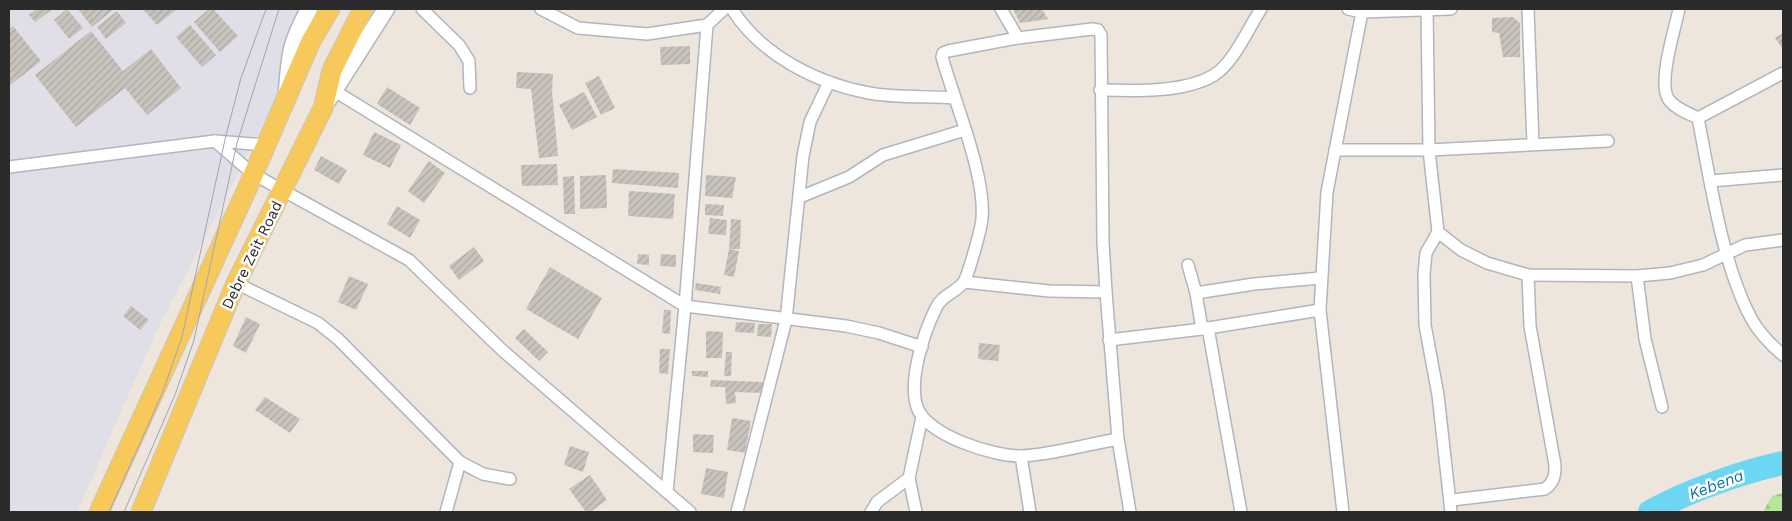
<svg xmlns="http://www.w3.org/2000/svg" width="1792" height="521" font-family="'Work Sans',sans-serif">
<defs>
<pattern id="forest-firs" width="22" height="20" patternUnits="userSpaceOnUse" patternTransform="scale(1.25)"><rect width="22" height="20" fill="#b7e698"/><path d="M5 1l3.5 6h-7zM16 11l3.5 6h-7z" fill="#9ec583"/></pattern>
<pattern id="building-hatch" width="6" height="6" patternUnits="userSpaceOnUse" patternTransform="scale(1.25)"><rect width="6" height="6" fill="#c9c3bd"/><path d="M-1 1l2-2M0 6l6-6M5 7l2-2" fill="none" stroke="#ada8a3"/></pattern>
</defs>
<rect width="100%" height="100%" fill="#eee6dd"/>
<!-- industrial -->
<polygon fill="#e0dee6" points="9,9 322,9 157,330 77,512 9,512"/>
<!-- forest -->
<polygon fill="url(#forest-firs)" points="1783,493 1783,512 1763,512 1772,496"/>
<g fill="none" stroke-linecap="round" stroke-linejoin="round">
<!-- river -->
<path stroke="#6dd7f3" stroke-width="24" d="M1650,512C1687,491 1742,472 1783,463"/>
</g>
<!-- building -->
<g fill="url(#building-hatch)">
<polygon points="37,9 53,9 35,22 29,15"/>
<polygon points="67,9 83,28 69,39 54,20"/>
<polygon points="78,9 114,9 92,27"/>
<polygon points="143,9 177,9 157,25"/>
<polygon points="209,9 213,9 238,36 220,52 194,22"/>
<polygon points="1013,9 1042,9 1048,19 1020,23"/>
<polygon points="117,11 126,23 106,39 97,27"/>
<polygon points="1513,17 1520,23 1520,57 1503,57 1499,33 1492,32 1492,18"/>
<polygon points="190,25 216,55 202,67 176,37"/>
<polygon points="13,26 41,61 9,86 9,29"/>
<polygon points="91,31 123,71 151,49 181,88 147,115 125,88 76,127 35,75"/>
<polygon points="1783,33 1783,49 1775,38"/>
<polygon points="690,46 690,64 661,65 660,47"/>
<polygon points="517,72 553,74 552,91 558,156 539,158 531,89 516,88"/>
<polygon points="599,76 615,108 601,115 585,83"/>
<polygon points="387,87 420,108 410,125 377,104"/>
<polygon points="584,92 597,117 572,130 559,105"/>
<polygon points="374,132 401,145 390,168 363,155"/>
<polygon points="321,156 347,170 339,184 314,170"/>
<polygon points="429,161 445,173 424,203 408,191"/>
<polygon points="557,164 558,185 522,186 521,165"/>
<polygon points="613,169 679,173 678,188 612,183"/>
<polygon points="606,175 607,208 580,209 580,176"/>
<polygon points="706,175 736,177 732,198 705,196"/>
<polygon points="574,176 575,214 564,214 563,177"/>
<polygon points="629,191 675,194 673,219 628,216"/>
<polygon points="705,204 724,205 723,216 705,215"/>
<polygon points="397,206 420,220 410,238 387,224"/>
<polygon points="710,218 727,220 726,235 708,234"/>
<polygon points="731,219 741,220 740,249 729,249"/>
<polygon points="474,247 484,261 459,280 449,266"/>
<polygon points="729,249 739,251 734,277 724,275"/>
<polygon points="638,254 649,255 649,265 637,264"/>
<polygon points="661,254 676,255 676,267 660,266"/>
<polygon points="550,267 602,298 578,339 526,309"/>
<polygon points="349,276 368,284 356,310 338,302"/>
<polygon points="696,283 721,287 720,294 695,290"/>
<polygon points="131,306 149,320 140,330 123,316"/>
<polygon points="664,310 671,310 670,334 662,333"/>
<polygon points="246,317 260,324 246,353 233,346"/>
<polygon points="736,322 755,323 754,333 735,332"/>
<polygon points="758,324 772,324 771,337 757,336"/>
<polygon points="524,329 548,352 539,361 515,338"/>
<polygon points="706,331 723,332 722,358 706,358"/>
<polygon points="979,343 1000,345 998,361 978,359"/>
<polygon points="660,349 670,349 668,374 659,373"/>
<polygon points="726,352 732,352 731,376 724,376"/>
<polygon points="692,371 708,371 708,377 692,376"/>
<polygon points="711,380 763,382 763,393 735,392 736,403 726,404 725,387 710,387"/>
<polygon points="265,397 300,419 290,433 255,410"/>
<polygon points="732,418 751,421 745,453 727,450"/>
<polygon points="693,434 714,435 713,453 693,452"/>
<polygon points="570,446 589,452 583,472 564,465"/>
<polygon points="706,468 728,472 724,498 701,494"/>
<polygon points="590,475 607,500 590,512 586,512 569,489"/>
</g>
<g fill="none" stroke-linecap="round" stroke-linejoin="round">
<defs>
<g id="minor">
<polyline points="422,9 459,45 469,61 470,88"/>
<polyline points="541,9 578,28 647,34 707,25 724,9"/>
<path d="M732,9C761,55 816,83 869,93C896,98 926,96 953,98"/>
<polyline points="1001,9 1018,38"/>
<polyline points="1348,9 1362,12 1451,9"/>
<polyline points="1427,9 1429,150 1438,232 1426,253 1424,274 1425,325 1438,395 1451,512"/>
<polyline points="1528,9 1533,144"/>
<path d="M1679,9C1675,29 1657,84 1669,100C1676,109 1688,113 1698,118"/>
<polyline points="333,90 685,306 846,326 879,333 922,347"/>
<path d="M1100,90C1133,91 1185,93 1214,75C1233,64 1249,27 1261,9"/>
<path d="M1698,118C1710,179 1722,264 1751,318C1759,333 1771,345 1783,355"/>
<polyline points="1698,118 1783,73"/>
<polyline points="215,141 253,174 409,260 502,350 690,512"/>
<polyline points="1335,150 1429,150 1608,141"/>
<polyline points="9,167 215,141 267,145"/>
<polyline points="1710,181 1783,175"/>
<polyline points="800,197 849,177 883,155 965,130"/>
<polyline points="1438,232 1461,250 1487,263 1528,275 1637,276 1670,273 1703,265 1745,245 1783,240"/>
<polyline points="1188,265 1196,293"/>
<polyline points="1637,276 1645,339 1662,407"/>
<polyline points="964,282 1049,291 1106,292"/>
<polyline points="236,283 318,323 338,339 460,462 483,474 510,479"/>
<polyline points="1208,328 1241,512"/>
<polyline points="1202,329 1196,293 1254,284 1321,278"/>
<polyline points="1109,340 1202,329 1320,310"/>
<path d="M1118,439C1089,444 1050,455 1022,456C994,457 926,435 917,407C908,380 924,332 936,308C941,296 956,292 963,283C968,277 982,226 982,218C986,176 954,100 942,57L943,53L948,51L1018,38L1092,29L1098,30L1101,35L1103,242L1106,292L1118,439L1130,512"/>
<polyline points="1021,456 1030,512"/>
<polyline points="667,492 685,306 707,25"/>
<path d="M1452,500L1545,489C1554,482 1555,476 1555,465L1530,326L1528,275"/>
<polyline points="446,512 460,462"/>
<polyline points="737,512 786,320 803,156 810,122 829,82"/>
<polyline points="871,512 877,502 909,478"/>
<polyline points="916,512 909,478 922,417"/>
<polyline points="1343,512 1320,310 1327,192 1362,12"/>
</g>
<g id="secondary">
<path d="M287,89C290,52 291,42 309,9"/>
<polyline points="328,100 386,9"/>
</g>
<g id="primary">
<polyline points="99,512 247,189 311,41 330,9"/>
<polyline points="141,512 236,283 323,108 332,70 363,9"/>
</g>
</defs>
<!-- minor casing -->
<use href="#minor" stroke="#b1b5c0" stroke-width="14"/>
<!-- secondary casing -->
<use href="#secondary" stroke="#b1b5c0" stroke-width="19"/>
<!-- primary casing -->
<use href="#primary" stroke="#c8c8c8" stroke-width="21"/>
<!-- minor -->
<use href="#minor" stroke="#fff" stroke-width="11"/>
<!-- secondary -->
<use href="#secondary" stroke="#fff" stroke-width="16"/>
<!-- primary -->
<use href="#primary" stroke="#f6c95a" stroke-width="19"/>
<!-- tram -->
<g stroke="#9fa4b6" stroke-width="1">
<polyline points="109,512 162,394 182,337 226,135 241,78 266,9"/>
<polyline points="124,512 175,395 194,340 237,143 279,9"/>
</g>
</g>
<g text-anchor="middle" stroke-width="5" stroke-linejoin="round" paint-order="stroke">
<!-- street labels -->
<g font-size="15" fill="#2b2b2b" stroke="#fff">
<text transform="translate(252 255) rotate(-64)" y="5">Debre Zeit Road</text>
</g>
<!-- water labels -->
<g font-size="16" font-style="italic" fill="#0876a3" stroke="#fff">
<text transform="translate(1716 484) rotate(-21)" y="6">Kebena</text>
</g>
</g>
<!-- border -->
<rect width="1792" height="521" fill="none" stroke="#2b2b2b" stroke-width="20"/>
</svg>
